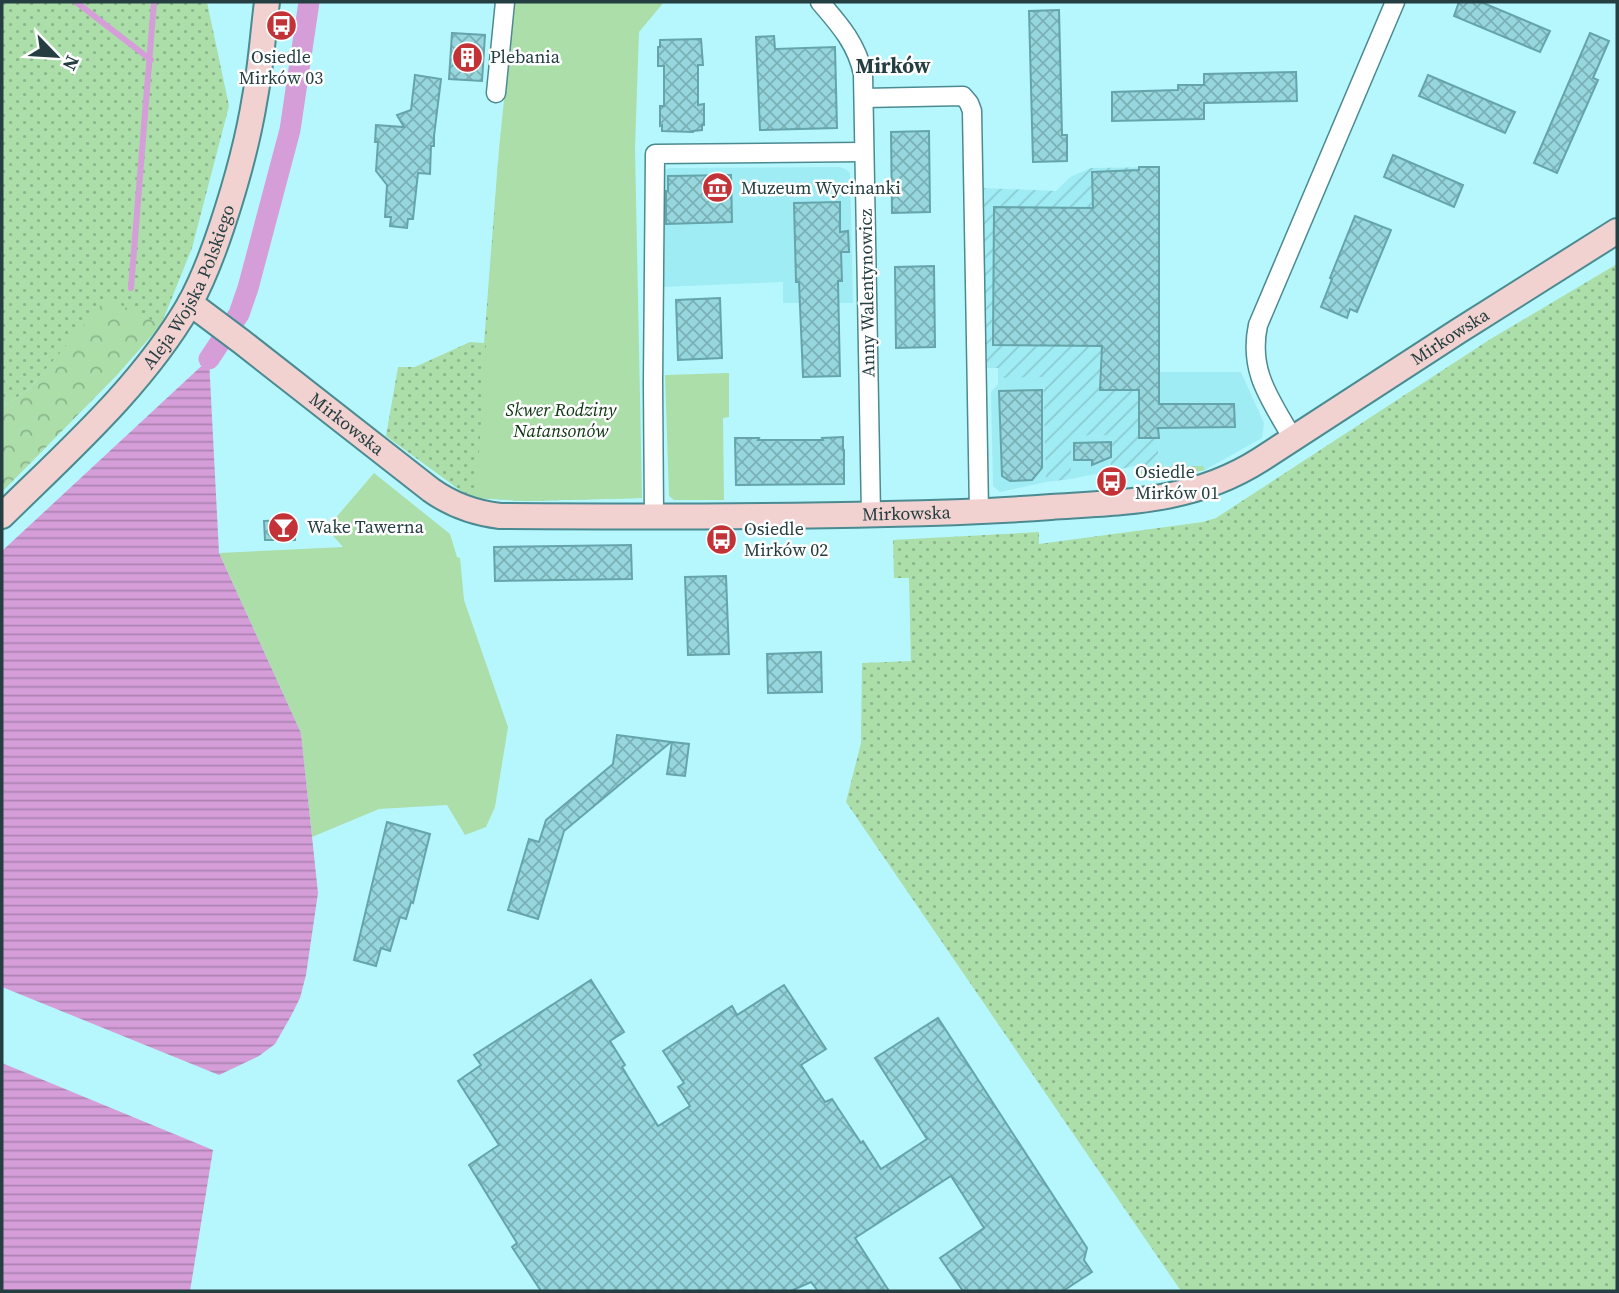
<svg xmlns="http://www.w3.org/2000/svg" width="1619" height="1293" font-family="'Source Serif 4',serif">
<defs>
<pattern id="industrial-furrows" width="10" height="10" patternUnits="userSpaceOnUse" patternTransform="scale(1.75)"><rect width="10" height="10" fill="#a0ecf4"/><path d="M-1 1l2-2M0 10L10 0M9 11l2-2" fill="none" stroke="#8acbd2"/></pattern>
<pattern id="grass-dots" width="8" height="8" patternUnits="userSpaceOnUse" patternTransform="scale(1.75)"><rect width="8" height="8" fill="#abdea9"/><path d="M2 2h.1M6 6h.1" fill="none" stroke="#8bb58b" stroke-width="1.8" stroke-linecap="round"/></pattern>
<pattern id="forest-crowns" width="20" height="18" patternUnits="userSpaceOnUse" patternTransform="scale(1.75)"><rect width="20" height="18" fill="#abdea9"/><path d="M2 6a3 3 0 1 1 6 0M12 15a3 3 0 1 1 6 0" fill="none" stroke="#8bb58b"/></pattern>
<pattern id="water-rules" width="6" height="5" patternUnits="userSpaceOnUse" patternTransform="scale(1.75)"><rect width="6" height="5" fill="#d59ed9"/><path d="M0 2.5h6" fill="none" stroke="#ad82b2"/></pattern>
<pattern id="building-cross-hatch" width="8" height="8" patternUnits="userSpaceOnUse" patternTransform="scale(1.75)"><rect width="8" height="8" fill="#96d7dd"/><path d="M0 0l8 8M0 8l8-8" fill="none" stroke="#7ab0b5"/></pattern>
</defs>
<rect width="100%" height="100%" fill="#b6f7fe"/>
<!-- built -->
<g fill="#a0ecf4">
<polygon points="840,167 847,170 850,173 853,303 783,303 783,282 663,287 661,172 669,168"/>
<polygon points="1159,372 1241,372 1264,423 1262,438 1205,470 1202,466 1158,467"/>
<polygon points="1043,376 1046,482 1000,492 993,486 991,392 998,384 998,378"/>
<polygon points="1110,435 1111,471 1071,479 1071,436"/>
</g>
<!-- industrial -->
<polygon fill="url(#industrial-furrows)" points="1159,167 1158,467 1141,471 1139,465 1111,471 1110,435 1071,436 1071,479 1046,482 1043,377 998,378 998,368 984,368 983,188 1056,191 1070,177 1091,168"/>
<!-- grass -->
<g fill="url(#grass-dots)">
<polygon points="2,2 207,2 229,106 192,248 161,325 107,299 28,390 2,407"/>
<polygon points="498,161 642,498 526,501 476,498 461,491 386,436 398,367 415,367 470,342 484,343"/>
<polygon points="1617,264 1617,1291 1181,1291 846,802 861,743 862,663 911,661 909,578 894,578 893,540 1039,532 1039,544 1203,522 1216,518 1489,340"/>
<polygon points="1203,466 1205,470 1180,475 1140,478 1141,471 1158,467"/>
</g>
<!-- forest -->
<polygon fill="url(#forest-crowns)" points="107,298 161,325 117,375 2,492 2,407 28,390"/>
<!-- park -->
<g fill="#abdea9">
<polygon points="514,2 664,2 639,32 635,148 642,498 526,501 476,498 499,149"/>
<polygon points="729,373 729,417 723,418 724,500 674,500 669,496 665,375"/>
<polygon points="374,473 450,534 457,557 460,558 464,600 508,727 495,807 486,827 465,835 447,805 379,809 312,837 301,733 219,553 343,547 328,530 333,521"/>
</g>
<!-- water -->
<g fill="url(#water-rules)">
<polygon points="209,359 219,553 301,733 318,893 306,975 300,998 291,1016 275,1044 259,1056 219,1075 2,987 2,551"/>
<polygon points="2,1063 213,1150 190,1291 2,1291"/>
</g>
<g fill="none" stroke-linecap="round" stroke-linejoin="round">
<!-- stream -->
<g stroke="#d59ed9" stroke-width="6">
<polyline points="76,2 151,60"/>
<polyline points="131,288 154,2"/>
</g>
<!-- canal -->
<polyline stroke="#d59ed9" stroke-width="21" points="209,359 239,314 248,288 290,130 309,2"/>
</g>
<!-- building -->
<g fill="url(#building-cross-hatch)" stroke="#65a4aa" stroke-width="2">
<polygon points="1459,2 1481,2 1550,31 1540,52 1454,16"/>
<polygon points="1059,10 1062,135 1067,135 1067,161 1033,162 1029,11"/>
<polygon points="452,33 485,35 482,81 449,79"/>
<polygon points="1590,33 1609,41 1593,78 1598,80 1557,173 1534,163"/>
<polygon points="774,36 775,49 835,47 837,128 760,130 756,37"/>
<polygon points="701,39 703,65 698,65 698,105 704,104 704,125 702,125 702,130 693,131 693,132 662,131 662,125 660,126 660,106 664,106 664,66 658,66 658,47 660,47 660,40"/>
<polygon points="1296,72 1297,101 1204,103 1204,119 1112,121 1112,92 1178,90 1178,85 1204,85 1204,74"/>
<polygon points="415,75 441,79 434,136 434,146 431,146 430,174 418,173 413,219 408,219 407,228 390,226 391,217 385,217 387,185 376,171 378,142 375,142 376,125 404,127 397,115 411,110"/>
<polygon points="1428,75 1515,112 1505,133 1419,96"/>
<polygon points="929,131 930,212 892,213 891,132"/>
<polygon points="1393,155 1463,185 1454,207 1384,177"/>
<polygon points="1139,167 1159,167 1159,404 1234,404 1235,427 1158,428 1159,438 1139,438 1139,390 1100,390 1102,346 993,345 994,207 1093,208 1092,172 1139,170"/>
<polygon points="731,175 732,222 666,224 666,191 668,191 668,176"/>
<polygon points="840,202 840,232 848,231 849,252 841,252 842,281 838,281 840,376 803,377 799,282 796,282 794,203"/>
<polygon points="1355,216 1391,230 1357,312 1350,309 1347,318 1321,307 1332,279 1330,278"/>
<polygon points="934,266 935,347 896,348 895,267"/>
<polygon points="720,298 722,358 678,360 676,300"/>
<polygon points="1042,390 1042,468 1032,480 1010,481 1002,476 999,391"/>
<polygon points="843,437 843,449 844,450 844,484 736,485 735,438 759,438 758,440 823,440 822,438"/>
<polygon points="1111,442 1111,457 1092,465 1092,460 1074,460 1074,443"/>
<polygon points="295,520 295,540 265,540 264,521"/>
<polygon points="631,545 632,579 495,581 494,547"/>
<polygon points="726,576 729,654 688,655 685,577"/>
<polygon points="821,652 822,692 768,693 767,654"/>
<polygon points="617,735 671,742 564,831 538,919 508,910 529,839 539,842 546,820 613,764"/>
<polygon points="672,742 689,744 685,776 667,774"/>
<polygon points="387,822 430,834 413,903 411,902 406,919 400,917 390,951 381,948 376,966 354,960"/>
<polygon points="591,980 624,1032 610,1041 625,1065 622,1067 658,1126 690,1106 678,1087 684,1083 663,1051 732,1006 737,1015 784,985 826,1049 801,1065 825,1102 832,1099 861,1143 863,1141 881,1169 927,1139 875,1058 938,1018 1087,1248 1084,1260 1092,1272 1063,1291 963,1291 940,1258 984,1228 951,1176 855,1238 889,1291 818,1291 811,1282 791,1291 541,1291 512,1247 517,1243 469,1165 499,1145 458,1081 481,1065 474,1055"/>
</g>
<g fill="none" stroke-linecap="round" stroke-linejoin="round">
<defs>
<g id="street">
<path d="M820,2C839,24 857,44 863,74L871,514"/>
<polyline points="496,93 505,2"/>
<polyline points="864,98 963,96 969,103 972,111 979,511"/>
<path d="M1293,439C1271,400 1248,372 1258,325L1395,2"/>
<polyline points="654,516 653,383 655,154 864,152"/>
</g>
<g id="secondary">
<path id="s1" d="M190,303L242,342L431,490C452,505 474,513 500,516C629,517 758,517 887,514C941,513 996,511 1051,507C1126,502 1194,502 1260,460L1457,332L1617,231"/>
<path id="s2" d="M2,516C68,451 142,386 189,305C203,280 213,253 222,226C236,184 248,141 255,97C261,66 263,33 267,2"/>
</g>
</defs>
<!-- street casing -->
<use href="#street" stroke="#4b8a91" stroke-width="21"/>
<!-- secondary casing -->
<use href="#secondary" stroke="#4b8a91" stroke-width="28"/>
<!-- street -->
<use href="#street" stroke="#fff" stroke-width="18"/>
<!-- secondary -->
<use href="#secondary" stroke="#f1d2d0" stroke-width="24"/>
</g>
<!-- icons -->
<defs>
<symbol id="bus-disc" viewBox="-11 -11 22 22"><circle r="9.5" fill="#c23237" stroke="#fff"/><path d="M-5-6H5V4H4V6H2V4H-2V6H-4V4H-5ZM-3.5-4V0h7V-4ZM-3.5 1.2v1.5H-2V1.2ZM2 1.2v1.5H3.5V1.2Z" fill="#fff"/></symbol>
<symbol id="building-disc" viewBox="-11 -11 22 22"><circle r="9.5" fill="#c23237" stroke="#fff"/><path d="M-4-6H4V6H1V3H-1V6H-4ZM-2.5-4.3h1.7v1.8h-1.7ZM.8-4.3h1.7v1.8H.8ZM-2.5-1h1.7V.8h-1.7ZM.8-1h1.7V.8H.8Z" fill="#fff"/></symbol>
<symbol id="museum-disc" viewBox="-11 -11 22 22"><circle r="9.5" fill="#c23237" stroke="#fff"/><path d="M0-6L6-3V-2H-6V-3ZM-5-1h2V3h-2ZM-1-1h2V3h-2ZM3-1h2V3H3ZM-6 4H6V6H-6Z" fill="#fff"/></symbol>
<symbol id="bar-disc" viewBox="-11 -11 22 22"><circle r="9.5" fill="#c23237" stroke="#fff"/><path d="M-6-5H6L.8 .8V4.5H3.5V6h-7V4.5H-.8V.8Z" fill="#fff"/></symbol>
</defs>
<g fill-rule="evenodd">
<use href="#bus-disc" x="264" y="8" width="35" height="35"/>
<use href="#building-disc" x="450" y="40" width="35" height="35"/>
<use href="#museum-disc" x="700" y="170" width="35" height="35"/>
<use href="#bus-disc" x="1094" y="464" width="35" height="35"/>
<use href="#bar-disc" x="266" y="510" width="35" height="35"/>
<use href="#bus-disc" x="704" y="522" width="35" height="35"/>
</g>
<g text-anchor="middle" stroke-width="5" stroke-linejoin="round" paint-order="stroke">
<!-- poi labels -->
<g font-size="18" fill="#243e41" stroke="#fff" text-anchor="start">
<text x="281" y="63" text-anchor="middle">Osiedle<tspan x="281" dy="21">Mirków 03</tspan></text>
<text x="490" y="63">Plebania</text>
<text x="741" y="194">Muzeum Wycinanki</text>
<text x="1135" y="478">Osiedle<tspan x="1135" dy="21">Mirków 01</tspan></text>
<text x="307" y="533">Wake Tawerna</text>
<text x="744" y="535">Osiedle<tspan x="744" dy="21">Mirków 02</tspan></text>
</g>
<!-- street labels -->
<g font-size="18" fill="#243e41" stroke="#fff">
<text dy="6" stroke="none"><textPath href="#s2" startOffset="299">Aleja Wojska Polskiego</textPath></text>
<text transform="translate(867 293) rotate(-91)" y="6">Anny Walentynowicz</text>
<text dy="6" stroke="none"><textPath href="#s1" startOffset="1374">Mirkowska</textPath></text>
<text dy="6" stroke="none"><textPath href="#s1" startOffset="198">Mirkowska</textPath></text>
<text dy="6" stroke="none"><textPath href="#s1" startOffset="786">Mirkowska</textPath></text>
</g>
<!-- park labels -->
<g font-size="18" font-style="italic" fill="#0a330d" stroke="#fff">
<text x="561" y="416">Skwer Rodziny<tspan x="561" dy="21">Natansonów</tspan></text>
</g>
<!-- quarter labels -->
<g font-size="21" font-weight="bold" fill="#243e41" stroke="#fff">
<text x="893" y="73">Mirków</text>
</g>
</g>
<!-- border -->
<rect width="1619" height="1293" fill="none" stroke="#243e41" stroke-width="7"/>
<!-- north arrow -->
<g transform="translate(56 56) rotate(115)" stroke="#ffffff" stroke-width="5" paint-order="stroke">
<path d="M0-5L12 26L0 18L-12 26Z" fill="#243e41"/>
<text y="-10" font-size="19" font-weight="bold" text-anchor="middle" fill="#243e41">N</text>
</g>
</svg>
